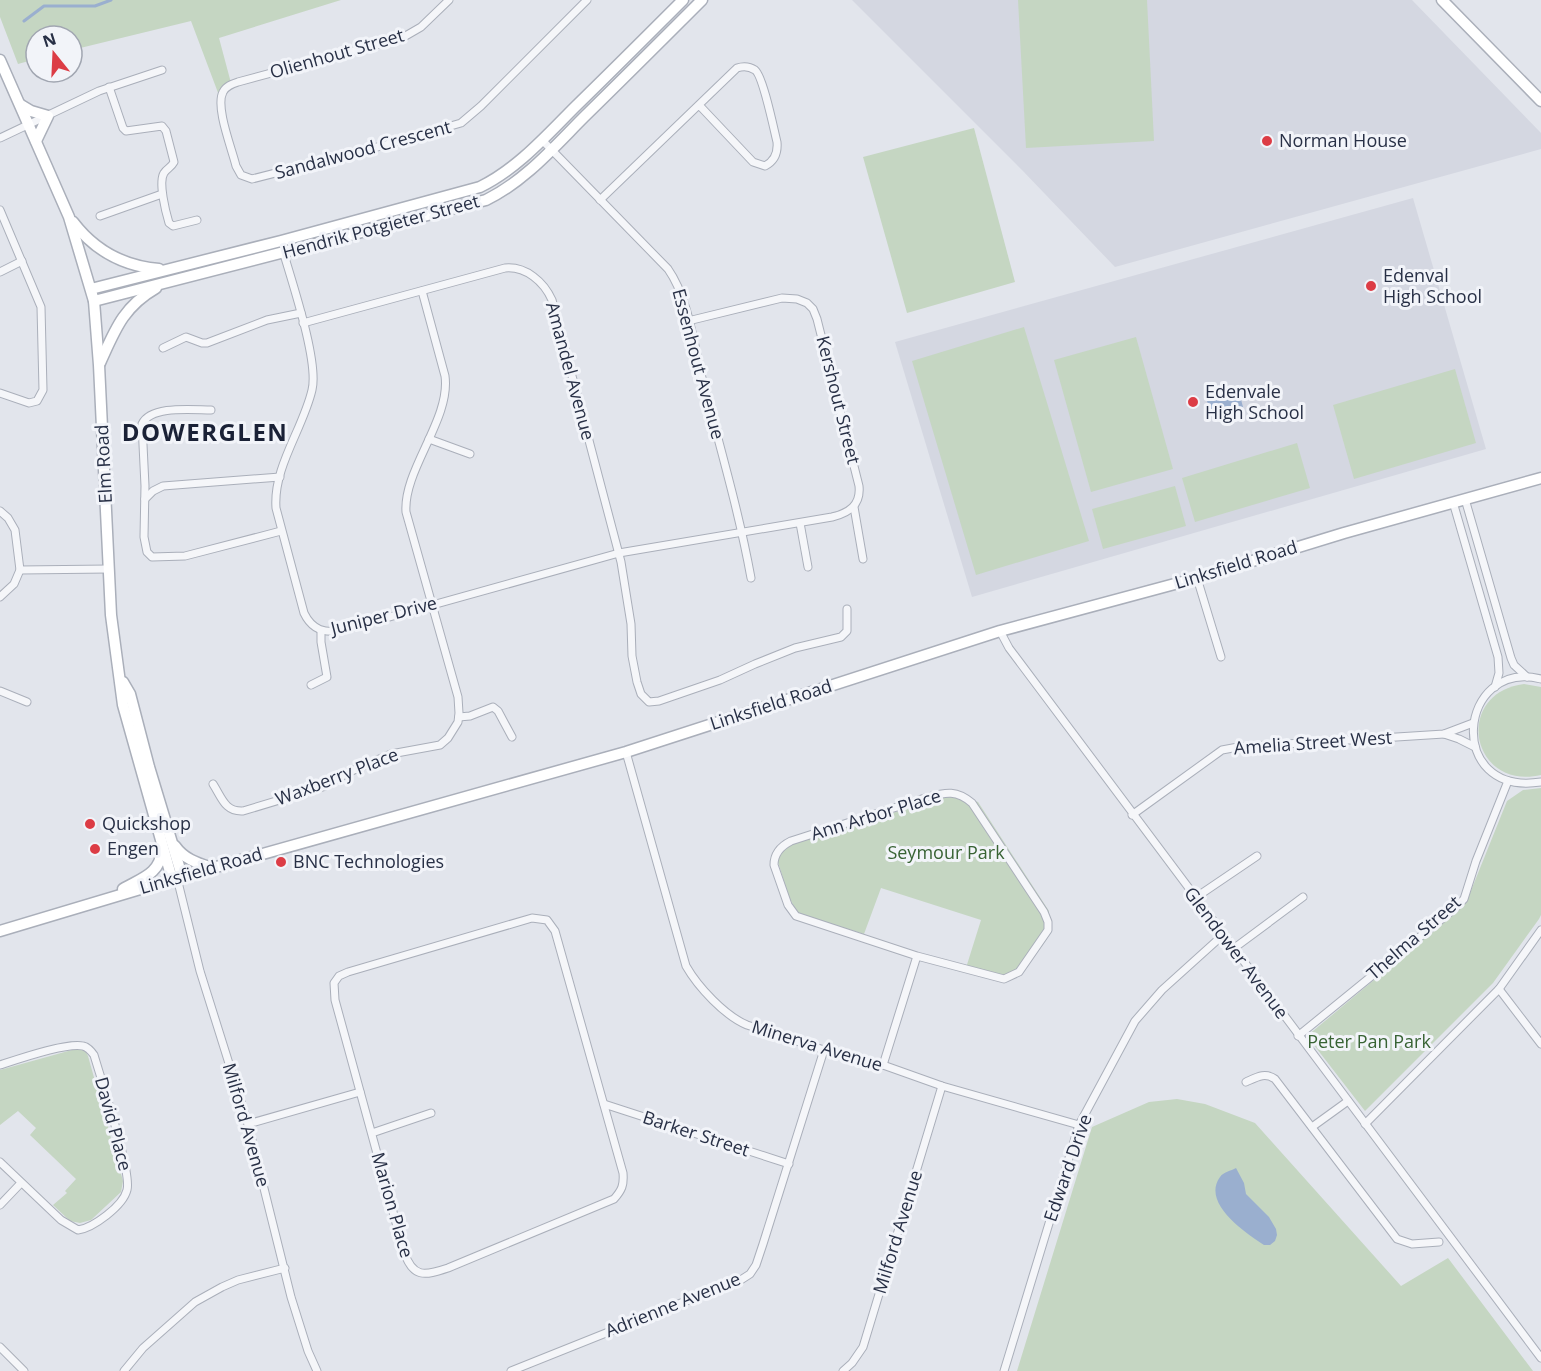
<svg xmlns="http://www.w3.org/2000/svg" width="1541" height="1371" font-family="'Open Sans',sans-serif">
<rect width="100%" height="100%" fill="#e2e5ec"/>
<!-- built -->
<g fill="#d4d7e1">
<polygon points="852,0 1412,0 1541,133 1541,149 1115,267 1022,170"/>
<polygon points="1413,198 1486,449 972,597 895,342"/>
</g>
<!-- green -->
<g fill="#c5d6c2">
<polygon points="0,0 341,0 219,38 231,83 220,98 191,21 72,50 72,36 36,36 36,59 18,64 0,17"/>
<polygon points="1018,0 1147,0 1154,141 1026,148"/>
<polygon points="974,128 1015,282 907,313 863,157"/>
<polygon points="1024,327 1089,541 976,575 912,361"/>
<polygon points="1136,337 1173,469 1091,492 1054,360"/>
<polygon points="1455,369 1476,443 1354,479 1333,405"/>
<polygon points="1297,443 1310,488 1195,522 1182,478"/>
<polygon points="1175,486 1186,526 1103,549 1092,509"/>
<path d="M1524,684L1541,687V775C1470,791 1453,693 1524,684Z"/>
<polygon points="1541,788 1541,915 1539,919 1493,983 1365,1111 1307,1036 1466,903 1507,801 1523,790"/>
<polygon points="955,794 978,802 1049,911 1047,939 1020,976 1002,982 965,971 981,920 881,888 864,934 798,914 789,897 777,859 787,845"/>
<polygon points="79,1048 86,1052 88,1056 123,1181 121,1192 91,1220 80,1223 70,1221 53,1205 67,1193 65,1191 76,1179 30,1135 36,1128 18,1111 0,1125 0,1070"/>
<polygon points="1177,1099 1205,1104 1255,1123 1401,1286 1448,1258 1533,1371 1017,1371 1092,1127 1149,1102"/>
</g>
<!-- water -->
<g fill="#9aafcf">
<polygon points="1238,388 1243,407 1212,416 1206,398"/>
<path d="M1236,1168L1244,1183L1246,1194L1269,1217L1276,1229L1277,1235L1275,1241L1270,1245H1264C1246,1233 1201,1203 1220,1177C1223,1172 1231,1171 1236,1168Z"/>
</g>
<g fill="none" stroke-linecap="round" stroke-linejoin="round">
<!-- stream -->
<polyline stroke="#9aafcf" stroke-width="3" points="24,21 44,6 95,6 111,0"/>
<defs>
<g id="street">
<path d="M449,0L421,27L402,38L238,82C232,84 226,86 223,92C215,107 232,149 236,166L241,175L252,179L385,145L461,123L481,106L587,0"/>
<path d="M109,87L123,128L126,131L162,126L166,131L174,162C171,168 167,168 164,173C158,182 166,213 169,223L173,226L197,220"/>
<polyline points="0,138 99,91 162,70"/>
<path d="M542,140L668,269C689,299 694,346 703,382C720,447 739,512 751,578"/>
<path d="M600,200L737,68C743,66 749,66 755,70C763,76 774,130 777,142C778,153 775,161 765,166L753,162L699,105"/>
<polyline points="0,210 41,307 43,390 37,401 29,403 0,393"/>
<polyline points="100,216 162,194"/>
<path d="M283,251C292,282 319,362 312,390C303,429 273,467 276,508L304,613C312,630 325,634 343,630L619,553L832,517C849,513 861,505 859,486L817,319L813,309L807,303L797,299L782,298L688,321"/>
<polyline points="0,272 22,261"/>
<path d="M303,323L505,268C526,266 544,282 552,300L621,562L631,624L632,656L637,682L641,694L649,702L659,701L720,680L755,664L795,648L841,637L847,631V609"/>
<polyline points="163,348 186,337 202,343 207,343 267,320 301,313"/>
<path d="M211,410C193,410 151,405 142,424L145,486L144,537L147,552L152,557L185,556L281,531"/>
<polyline points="429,439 470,454"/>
<polyline points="145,499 153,491 163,486 280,477"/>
<polyline points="1465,499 1511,658 1514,665 1527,677"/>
<polyline points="1453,502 1498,657 1499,673 1495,687"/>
<polyline points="854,507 863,559"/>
<polyline points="0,511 8,518 15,530 20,570 14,584 0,597"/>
<polyline points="800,523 808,567"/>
<polyline points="20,570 109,569"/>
<polyline points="1197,578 1221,657"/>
<polyline points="1000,631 1009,648 1541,1358"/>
<path d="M1541,679C1458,658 1444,797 1541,782"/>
<polyline points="311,685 327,677 321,642 321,631"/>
<polyline points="0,691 27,702"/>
<polyline points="459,717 470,716 493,707 498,711 512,737"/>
<polyline points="1444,734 1459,739 1475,747"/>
<path d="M626,752L686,966C698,987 725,1016 747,1025L824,1050L883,1065L942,1086L1079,1125"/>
<path d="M213,784C222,798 225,812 243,811L326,786L347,773L391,754L440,745L448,738L458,722L459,713L458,697L406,512C403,470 451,419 445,376L422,291"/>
<polyline points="1132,815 1222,750 1238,747 1444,734 1473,723"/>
<polyline points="177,878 200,971 248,1124 291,1297 308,1351 317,1371"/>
<polyline points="1195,898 1257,856"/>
<path d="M532,918L547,920L555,931L623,1173C624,1185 622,1190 614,1199L448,1268C424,1276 413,1278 404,1252L335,1000L334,983L339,976L348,972Z"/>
<polyline points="1233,949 1303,897"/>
<polyline points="1499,989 1541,1044"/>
<polyline points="1298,1036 1454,909 1464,899 1476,861 1508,781"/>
<path d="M0,1065C18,1059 67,1042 83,1046C88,1047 91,1051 94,1055C101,1079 132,1172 127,1190C123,1206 93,1228 78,1230L61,1220L0,1162"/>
<path d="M883,1065L917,956L796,916L788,905L774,865C774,854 781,846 791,841L928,797C946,792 957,790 972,803L1044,912L1048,922V930L1019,972L1004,979L917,956"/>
<path d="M1246,1082C1257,1077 1265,1072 1275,1079L1397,1239L1412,1244L1439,1242"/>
<polyline points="604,1104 789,1164"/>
<polyline points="248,1124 360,1092"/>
<polyline points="1365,1124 1499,989 1541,930"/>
<polyline points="1312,1127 1348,1101"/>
<polyline points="372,1133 431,1113"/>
<polyline points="0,1205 21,1183"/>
<polyline points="0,1347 24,1371"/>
<polyline points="124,1371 143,1348 195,1302 222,1287 238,1280 285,1268"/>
<polyline points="511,1371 691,1299 736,1283 750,1274 756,1265 763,1244 824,1050"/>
<polyline points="843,1371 852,1363 863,1347 942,1086"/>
<polyline points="1004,1371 1079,1125 1135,1021 1162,990 1223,935"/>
</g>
<g id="secondary">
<polyline points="1442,0 1541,101"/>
<polyline points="0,60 69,217 94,301 99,365 111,615 123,705 172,879"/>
<polyline points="21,105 31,111 48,116 36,141"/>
<path d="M73,222C95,251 123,266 159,269"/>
<path d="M91,289L281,241L480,187C517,169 546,136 575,107C611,72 647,36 683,0"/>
<path d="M94,301L486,200C525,181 554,147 584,117C624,78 663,39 702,0"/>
<path d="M100,363C115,330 123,307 156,288"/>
<polyline points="123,682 130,694 149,767 182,876"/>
<path d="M175,846C184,859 197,863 212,868"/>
<path d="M123,889C142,878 160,874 162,850"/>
<polyline points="0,931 177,878 626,752 1000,631 1197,578 1344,533 1541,478"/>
</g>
</defs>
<!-- street casing -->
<use href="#street" stroke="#aaafba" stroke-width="9"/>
<!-- secondary casing -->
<use href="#secondary" stroke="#aaafba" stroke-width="13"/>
<!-- street -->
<use href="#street" stroke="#f5f6f9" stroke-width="7"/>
<!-- secondary -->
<use href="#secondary" stroke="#fff" stroke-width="10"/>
</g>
<!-- markers -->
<g fill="#dc3c45" stroke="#f2f4f9" stroke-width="2">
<circle cx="1267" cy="141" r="6"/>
<circle cx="1371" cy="286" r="6"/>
<circle cx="1193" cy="402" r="6"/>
<circle cx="90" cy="824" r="6"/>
<circle cx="95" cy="849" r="6"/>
<circle cx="281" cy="862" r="6"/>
</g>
<g text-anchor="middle" stroke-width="6" stroke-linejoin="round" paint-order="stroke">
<!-- street labels -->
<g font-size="18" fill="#283046" stroke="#f2f4f9">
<text transform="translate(337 54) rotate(-16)" y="6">Olienhout Street</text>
<text transform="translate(363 150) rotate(-15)" y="6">Sandalwood Crescent</text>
<text transform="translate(381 227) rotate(-15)" y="6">Hendrik Potgieter Street</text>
<text transform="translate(698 364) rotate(75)" y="6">Essenhout Avenue</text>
<text transform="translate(570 371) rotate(75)" y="6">Amandel Avenue</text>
<text transform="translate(838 400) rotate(76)" y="6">Kershout Street</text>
<text transform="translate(104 464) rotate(-93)" y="6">Elm Road</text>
<text transform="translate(1236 565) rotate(-17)" y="6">Linksfield Road</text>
<text transform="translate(384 616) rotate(-14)" y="6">Juniper Drive</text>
<text transform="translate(771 705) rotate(-18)" y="6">Linksfield Road</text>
<text transform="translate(1313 743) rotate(-4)" y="6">Amelia Street West</text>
<text transform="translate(337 777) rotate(-21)" y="6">Waxberry Place</text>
<text transform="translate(876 815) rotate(-17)" y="6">Ann Arbor Place</text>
<text transform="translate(201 871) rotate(-16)" y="6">Linksfield Road</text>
<text transform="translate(1414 938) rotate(-41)" y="6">Thelma Street</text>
<text transform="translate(1236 953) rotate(53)" y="6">Glendower Avenue</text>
<text transform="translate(817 1046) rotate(17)" y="6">Minerva Avenue</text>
<text transform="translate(113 1124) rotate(75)" y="6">David Place</text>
<text transform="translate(246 1125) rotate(74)" y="6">Milford Avenue</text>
<text transform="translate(696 1134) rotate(18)" y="6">Barker Street</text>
<text transform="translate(1068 1168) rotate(-71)" y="6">Edward Drive</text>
<text transform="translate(392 1205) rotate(74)" y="6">Marion Place</text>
<text transform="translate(898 1232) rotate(-73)" y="6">Milford Avenue</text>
<text transform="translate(673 1305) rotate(-22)" y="6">Adrienne Avenue</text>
</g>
<!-- poi labels -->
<g font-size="18" fill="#283046" stroke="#f2f4f9" text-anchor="start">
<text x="1279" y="147">Norman House</text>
<text x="1383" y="282">Edenval<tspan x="1383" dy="21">High School</tspan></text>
<text x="1205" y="398">Edenvale<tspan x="1205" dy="21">High School</tspan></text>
<text x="102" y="830">Quickshop</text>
<text x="107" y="855">Engen</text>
<text x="293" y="868">BNC Technologies</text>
</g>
<!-- park labels -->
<g font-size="18" fill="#386334" stroke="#f2f4f9">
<text x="946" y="859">Seymour Park</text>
<text x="1369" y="1048">Peter Pan Park</text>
</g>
<!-- district labels -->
<g font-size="24" font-weight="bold" letter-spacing="1.5" fill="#1a2136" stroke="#f2f4f9">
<text x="205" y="441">DOWERGLEN</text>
</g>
</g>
<!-- north arrow -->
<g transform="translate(54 54) rotate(342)"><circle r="28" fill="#f2f4f9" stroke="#a1a6b1" stroke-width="1.5"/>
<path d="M0-4.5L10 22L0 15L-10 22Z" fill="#dc3c45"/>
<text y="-9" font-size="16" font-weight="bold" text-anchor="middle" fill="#283046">N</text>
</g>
</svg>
